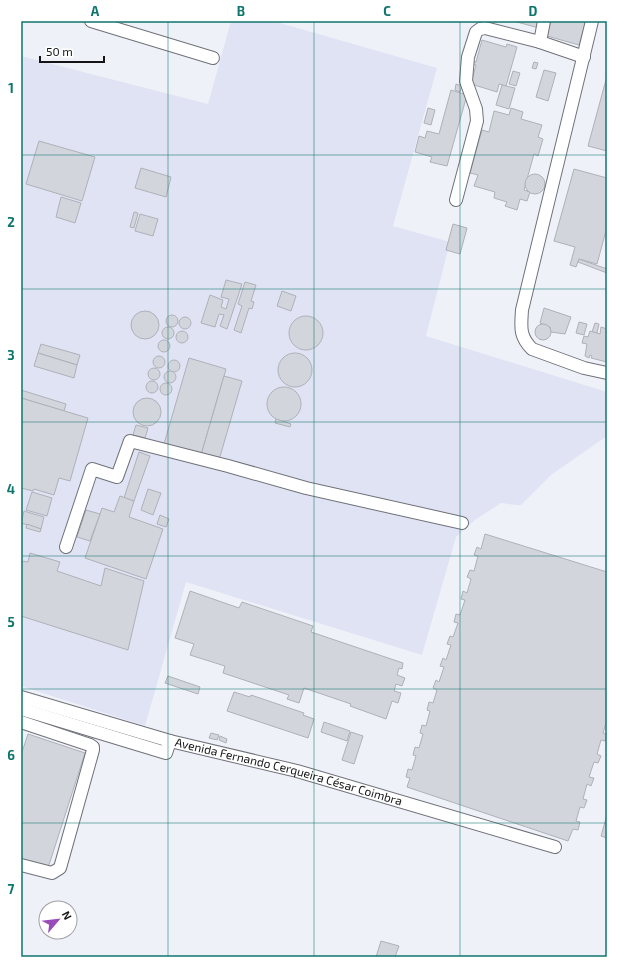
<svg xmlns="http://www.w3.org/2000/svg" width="628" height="978" font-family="'Exo 2',sans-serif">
<rect width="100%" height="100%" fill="#eff1f9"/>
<!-- built -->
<polygon fill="#e0e3f3" points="231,21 273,21 437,68 393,226 450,242 426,336 607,392 607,436 551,475 521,505 516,505 501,503 475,520 456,537 422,655 186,582 145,726 21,686 21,56 208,104"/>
<!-- building -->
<g fill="#d3d5dd" stroke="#afb1b9">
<polygon points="513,21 541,21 539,28"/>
<polygon points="551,21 586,21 579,45 547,36"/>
<polygon points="482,40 506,47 507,44 517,47 506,86 499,84 497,92 471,84 476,65 469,63 469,60 476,62"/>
<polygon points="534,62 538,63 536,69 532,68"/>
<polygon points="544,70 556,73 548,101 536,97"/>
<polygon points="513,71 520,73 516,86 509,84"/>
<polygon points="607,76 607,151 588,146"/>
<polygon points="456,84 462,86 460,92 455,90"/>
<polygon points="502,85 515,88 509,109 496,105"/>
<polygon points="451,90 467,95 447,166 430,162 432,157 415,152 419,136 425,138 427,131 439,134"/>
<polygon points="428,108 435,110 431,125 424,123"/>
<polygon points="511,108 523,112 521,119 542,125 538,137 543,139 538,156 534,154 524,190 530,192 527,201 520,199 517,210 505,206 507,202 494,198 495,192 474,186 478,175 470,173 482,130 489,132 494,111 509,115"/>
<polygon points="39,141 95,157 82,201 26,184"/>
<polygon points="141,168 171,177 166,197 135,188"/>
<polygon points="574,169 607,178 607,227 597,264 579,259 576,267 570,265 575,247 554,241"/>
<circle cx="535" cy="184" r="10"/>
<polygon points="61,197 81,203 75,223 56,217"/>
<polygon points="134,212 138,213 134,228 130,227"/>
<polygon points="140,214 158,219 153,236 135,231"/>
<polygon points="453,224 467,228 460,254 446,250"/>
<polygon points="579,259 607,269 607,273 578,262"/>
<polygon points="226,280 242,284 227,329 220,326 224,315 219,314 215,327 201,323 210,295 223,300 221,307 226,309 229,299 221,297"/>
<polygon points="245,282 256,285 251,301 254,302 252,309 249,308 241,333 234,330 242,306 238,304"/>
<polygon points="282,291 296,296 291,311 277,306"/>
<polygon points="544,308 571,317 565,334 551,332 550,327 540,323"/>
<circle cx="145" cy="325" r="14"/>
<circle cx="172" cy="321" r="6"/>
<circle cx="306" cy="333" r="17"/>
<circle cx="185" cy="323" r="6"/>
<polygon points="579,322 587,324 584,335 576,333"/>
<polygon points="595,323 599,324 597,333 592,332"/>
<circle cx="543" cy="332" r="8"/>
<circle cx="168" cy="333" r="6"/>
<polygon points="601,327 607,329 607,362 591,358 592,356 590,355 589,358 585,356 587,344 582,343 584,336 588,337 590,331 600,334"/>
<circle cx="182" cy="337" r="6"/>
<circle cx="164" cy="346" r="6"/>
<polygon points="41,344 80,355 77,365 38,353"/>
<polygon points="38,353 77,365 74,378 34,366"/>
<circle cx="295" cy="370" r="17"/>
<circle cx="159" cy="362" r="6"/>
<polygon points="189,358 226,369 201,455 164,444"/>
<circle cx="174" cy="366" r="6"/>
<circle cx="154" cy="374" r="6"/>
<circle cx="170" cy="377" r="6"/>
<polygon points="224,376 242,381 219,460 201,455"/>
<circle cx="152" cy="387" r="6"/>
<circle cx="166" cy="389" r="6"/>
<circle cx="284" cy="404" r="17"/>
<polygon points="21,390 66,404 64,411 21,398"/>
<circle cx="147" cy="412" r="14"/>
<polygon points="21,398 88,418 70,481 59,478 54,495 34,489 33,491 21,488"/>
<polygon points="276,419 291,424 290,427 275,423"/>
<polygon points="136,425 148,428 145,438 133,435"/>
<polygon points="139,452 150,456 134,501 124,498"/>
<polygon points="148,489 161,493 153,515 141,510"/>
<polygon points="32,492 52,498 47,516 26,510"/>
<polygon points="120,496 134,501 129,517 163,529 146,579 85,558 102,508 114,512"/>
<polygon points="86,510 100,514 90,541 77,537"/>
<polygon points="24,511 44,517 41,529 21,523"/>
<polygon points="160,515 169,519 166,527 157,524"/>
<polygon points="27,524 41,529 40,532 26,528"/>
<polygon points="485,534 607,572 607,720 603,733 607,735 605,741 601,740 597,754 601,756 598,763 594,762 589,777 594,778 591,786 587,784 583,799 587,800 584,808 580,807 576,821 580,822 578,830 573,829 568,841 407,787 410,778 406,777 408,769 412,770 416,756 413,755 415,747 419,748 423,734 420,733 422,725 426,726 430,711 427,710 429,702 433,703 437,690 433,688 436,680 439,682 444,667 440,666 443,658 446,660 451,645 447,644 450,636 453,637 458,623 454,622 456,614 460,615 465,600 461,599 463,591 467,593 471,579 467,577 470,570 474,571 478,556 474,555 477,547 481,549"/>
<polygon points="30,553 60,562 57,571 101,586 105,568 144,581 128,650 21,616 21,561 28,562"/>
<polygon points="190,591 239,608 242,602 313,626 311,632 403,663 402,669 399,668 397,675 405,678 402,686 396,684 394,691 401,693 398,703 392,701 386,719 350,706 351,704 304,688 299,703 287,699 289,695 223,673 225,666 190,655 194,644 175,638"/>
<polygon points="168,676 200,687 198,694 165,683"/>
<polygon points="234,692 250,697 251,695 304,713 303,715 314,719 308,738 227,711"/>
<polygon points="324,722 350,731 347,741 321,732"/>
<polygon points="351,732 363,736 354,764 342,760"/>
<polygon points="211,733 219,735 217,740 209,738"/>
<polygon points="28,734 85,753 48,868 21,860 21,755"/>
<polygon points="220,736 227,739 226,743 219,740"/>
<polygon points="607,815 607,838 601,836"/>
<polygon points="381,941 399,946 395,957 376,957"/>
</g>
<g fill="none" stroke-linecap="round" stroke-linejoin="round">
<defs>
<g id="minor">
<polyline points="91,21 213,58"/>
<path d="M592,21L522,310C521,327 519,336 532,349L584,368L607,373"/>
<polyline points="540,42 544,21"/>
<polyline points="456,200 477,121 476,109 466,81 468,57 476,32 480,29 485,28 540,42 584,57"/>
<polyline points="66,547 92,469 117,477 130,441 228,466 306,488 462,523"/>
<path id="s1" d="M21,697L170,741L297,771L555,847"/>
<polyline points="21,709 166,753 170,741"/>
<polyline points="21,722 90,745 93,747 93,750 60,868 52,873 21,865"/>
</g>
</defs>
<!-- minor casing -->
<use href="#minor" stroke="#70727a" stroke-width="14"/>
<!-- minor -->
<use href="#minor" stroke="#fff" stroke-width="12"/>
</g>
<!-- grid -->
<path fill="none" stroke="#0f766e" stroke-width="1" stroke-opacity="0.55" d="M168,21V957M314,21V957M460,21V957M21,155H607M21,289H607M21,422H607M21,556H607M21,689H607M21,823H607"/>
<g text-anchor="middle" stroke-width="3.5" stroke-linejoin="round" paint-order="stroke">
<!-- street labels -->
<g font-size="12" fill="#141417" stroke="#fefffe">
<text dy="4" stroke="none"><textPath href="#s1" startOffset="278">Avenida Fernando Cerqueira César Coimbra</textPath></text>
</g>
</g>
<!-- border -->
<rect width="628" height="978" fill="none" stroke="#fefffe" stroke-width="44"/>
<!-- north arrow -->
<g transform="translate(58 920) rotate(62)"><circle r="19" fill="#fefffe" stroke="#a0a1a2"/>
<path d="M0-3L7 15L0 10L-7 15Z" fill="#9b4aba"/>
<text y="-6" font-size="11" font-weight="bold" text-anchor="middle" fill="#141417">N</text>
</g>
<!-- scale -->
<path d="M40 56v6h64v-6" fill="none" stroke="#141417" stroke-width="2"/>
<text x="46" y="56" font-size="12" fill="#141417" stroke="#fefffe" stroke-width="3" paint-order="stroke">50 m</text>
<rect x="22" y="22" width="584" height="934" fill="none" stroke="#0f766e" stroke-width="1.5"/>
<g font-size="13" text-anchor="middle" font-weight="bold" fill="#0f766e">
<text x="95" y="16">A</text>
<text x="241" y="16">B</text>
<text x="387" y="16">C</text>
<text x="533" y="16">D</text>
<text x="11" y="93">1</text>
<text x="11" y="227">2</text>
<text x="11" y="360">3</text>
<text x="11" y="494">4</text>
<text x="11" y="627">5</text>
<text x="11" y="760">6</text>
<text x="11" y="894">7</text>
</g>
</svg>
